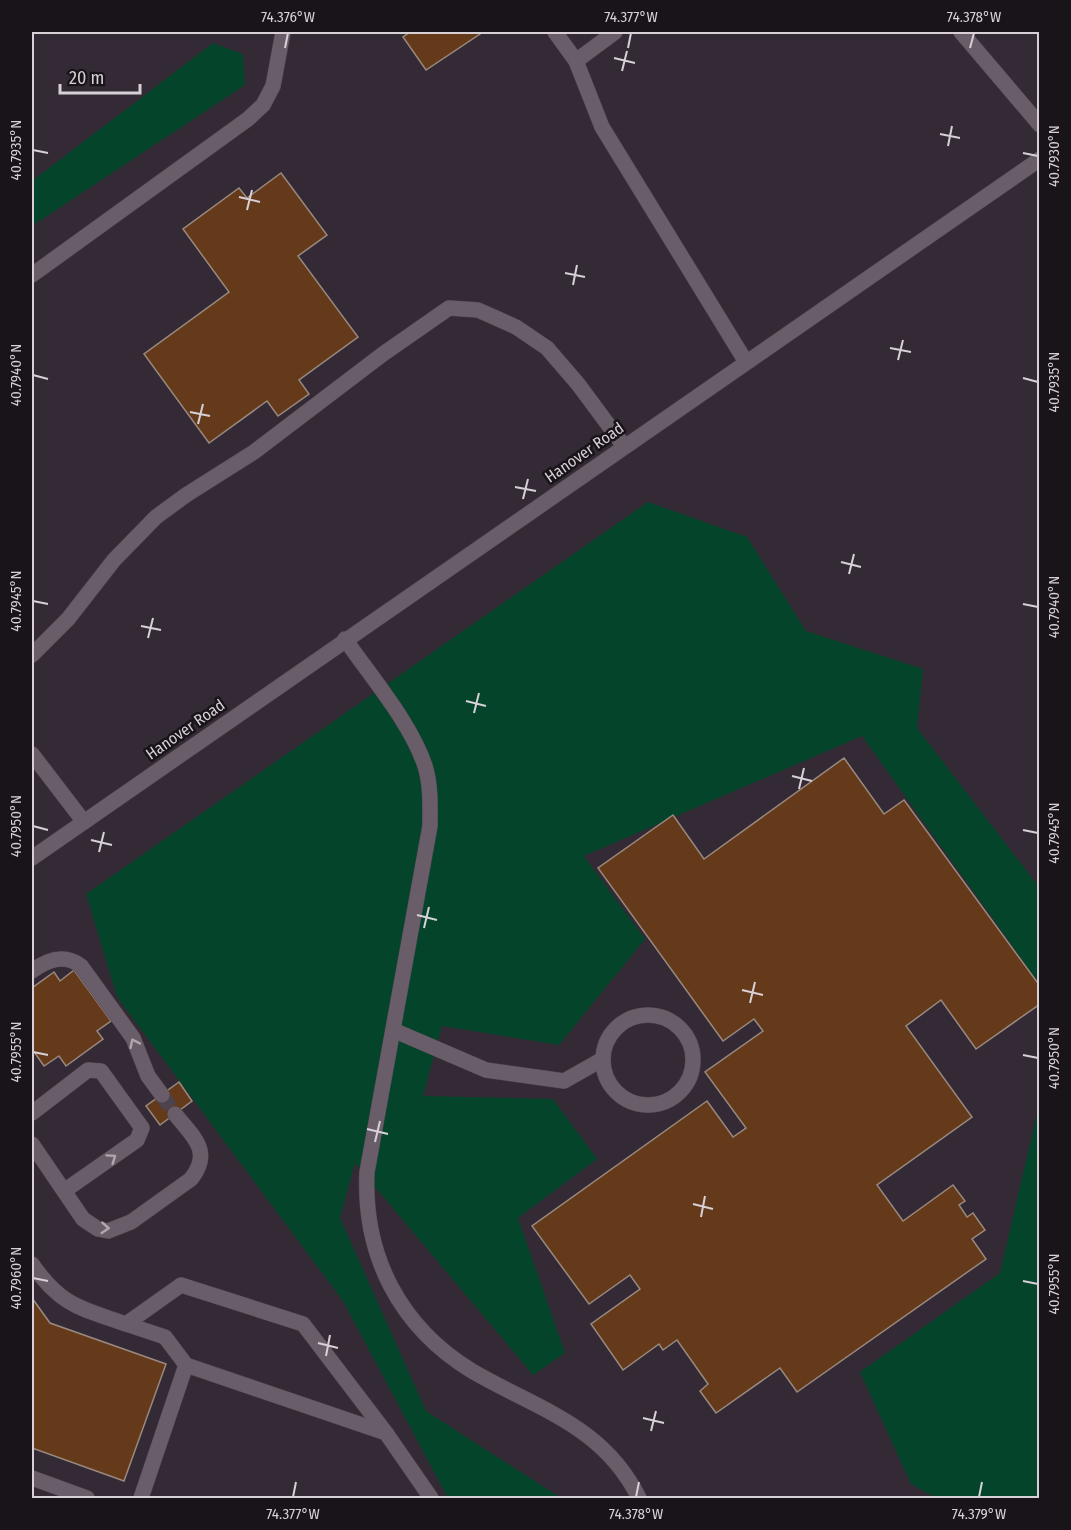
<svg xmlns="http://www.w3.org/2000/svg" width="1071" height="1530" font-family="'Fira Sans Condensed',sans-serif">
<rect width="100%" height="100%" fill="#342a35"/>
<!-- green -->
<g fill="#04442a">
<polygon points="213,43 243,54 245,85 32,226 32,181"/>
<polygon points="648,502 747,537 806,631 923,669 917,728 1039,887 1039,983 862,736 584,856 645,939 559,1045 442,1026 423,1096 553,1099 597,1159 518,1218 565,1353 533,1375 355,1163 340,1218 426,1411 561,1498 448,1498 343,1301 117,997 86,894"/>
<polygon points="1039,1105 1039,1498 936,1498 911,1484 860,1372 1000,1273"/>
</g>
<!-- building -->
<g fill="#653a1a" stroke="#99897f" stroke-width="1.5">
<polygon points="410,32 483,32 426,70 403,37"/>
<polygon points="281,173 327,235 298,256 358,337 299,380 309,394 278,416 267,401 209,443 144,354 229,292 183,229 239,188 247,198"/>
<polygon points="844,758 884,814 904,800 1040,986 1040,1004 976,1049 941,1000 906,1026 972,1117 877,1185 903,1221 953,1185 965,1201 959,1205 967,1217 973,1213 985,1230 972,1239 986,1259 797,1392 780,1368 716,1413 700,1391 708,1384 677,1340 663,1350 659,1344 623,1370 591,1324 640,1289 630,1275 589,1304 532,1226 707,1101 733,1137 746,1128 705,1072 763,1031 754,1019 723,1041 598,868 673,815 704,859"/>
<polygon points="74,970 111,1021 97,1031 103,1039 66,1066 59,1056 44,1066 32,1049 32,988 54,972 60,981"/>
<polygon points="179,1082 192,1101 160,1125 146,1106"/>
<polygon points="32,1298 50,1323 166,1364 124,1481 32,1448"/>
</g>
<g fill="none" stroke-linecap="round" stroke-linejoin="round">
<!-- minor-tunnel -->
<polyline stroke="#4c434d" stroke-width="15" stroke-dasharray="15 8" stroke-linecap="butt" points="162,1095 175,1114"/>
<defs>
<g id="minor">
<polyline points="555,32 576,61 602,127 746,362"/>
<polyline points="961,32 1040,125"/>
<polyline points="576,61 615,32"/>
<polyline points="32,275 248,119 263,105 273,86 283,32"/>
<path d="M345,639C371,677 411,723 425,766C431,785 430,806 430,826L367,1172C363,1256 400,1327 472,1371C537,1409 603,1425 639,1498"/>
<polyline points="32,655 68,619 114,560 156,517 186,495 254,452 383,354 449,308 478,310 516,327 547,348 578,384 624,446"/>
<polyline points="32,754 84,822"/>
<polyline points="32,858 1040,159"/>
<path d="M32,971C47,960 64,953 81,966L133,1038L148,1076L162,1095"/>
<circle cx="648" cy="1060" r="45"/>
<polyline points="393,1030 486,1070 564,1081 603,1059"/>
<polyline points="32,1113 88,1070 101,1071 142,1128 137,1140 64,1191"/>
<path d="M32,1144L83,1219L98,1229L108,1231L131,1222L191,1179C213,1151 193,1137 175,1114"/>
<path d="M32,1264C61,1306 80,1308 126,1324L181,1285L303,1324L386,1433L431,1498"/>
<polyline points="126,1324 165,1337 186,1365 386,1433"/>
<polyline points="32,1478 87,1498"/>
<polyline points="141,1498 186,1365"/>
</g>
</defs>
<!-- minor casing -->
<use href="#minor" stroke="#504750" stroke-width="16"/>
<!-- minor -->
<use href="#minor" stroke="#695d6a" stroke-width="15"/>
</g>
<!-- one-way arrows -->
<defs><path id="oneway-chevron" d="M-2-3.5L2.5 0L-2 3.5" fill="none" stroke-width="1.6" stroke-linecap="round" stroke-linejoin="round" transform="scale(1.5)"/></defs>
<g stroke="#b0a8b1">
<use href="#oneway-chevron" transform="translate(134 1043) rotate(-115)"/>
<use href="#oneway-chevron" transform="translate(112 1158) rotate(-35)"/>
<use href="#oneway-chevron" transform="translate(105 1228) rotate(4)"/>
</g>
<!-- ticks -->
<path fill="none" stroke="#d7d0d7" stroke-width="2" d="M285,48L288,33M628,48L631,33M970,48L974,33M614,58L635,63M622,71L627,51M940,134L960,138M948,146L952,126M33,150L48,153M1023,153L1038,156M239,197L260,202M247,210L252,190M565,273L585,277M573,285L577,265M890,348L911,352M898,360L903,340M33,375L48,379M1023,378L1038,382M190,412L210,416M198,424L203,404M515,487L536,491M523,499L528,479M841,562L861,567M849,574L854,554M33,601L48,604M1023,604L1038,607M141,626L161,630M148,638L153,618M466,701L486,706M474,713L479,693M792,776L812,781M799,789L804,768M33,826L48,830M1023,830L1038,833M91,840L112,845M99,852L104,832M417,915L437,920M424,928L429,907M742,990L763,995M750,1003L755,982M33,1052L48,1055M1023,1055L1038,1058M367,1129L388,1134M375,1142L380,1121M693,1204L713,1209M701,1217L705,1196M33,1278L48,1281M1023,1281L1038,1284M318,1343L338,1348M326,1356L330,1335M643,1418L664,1423M651,1431L656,1411M293,1497L296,1482M636,1497L639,1482M979,1497L982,1482"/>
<g text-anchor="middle" stroke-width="5" stroke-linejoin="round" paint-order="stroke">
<!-- street labels -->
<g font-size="16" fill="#d7d0d7" stroke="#191419">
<text transform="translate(584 452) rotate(-35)" y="6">Hanover Road</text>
<text transform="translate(185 729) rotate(-35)" y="6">Hanover Road</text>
</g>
</g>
<!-- border -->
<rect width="1071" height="1530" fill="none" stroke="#191419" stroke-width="66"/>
<!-- scale -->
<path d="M60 84v9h80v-9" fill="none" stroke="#d7d0d7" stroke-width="3"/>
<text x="69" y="84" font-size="18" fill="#d7d0d7" stroke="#191419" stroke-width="4.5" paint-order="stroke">20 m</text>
<rect x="33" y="33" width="1005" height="1464" fill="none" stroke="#d7d0d7" stroke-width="2"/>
<g font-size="15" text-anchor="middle" fill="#d7d0d7">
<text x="288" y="22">74.376°W</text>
<text x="631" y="22">74.377°W</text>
<text x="974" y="22">74.378°W</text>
<text transform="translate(16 150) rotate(-90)" y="5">40.7935°N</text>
<text transform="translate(1054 156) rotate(-90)" y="5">40.7930°N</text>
<text transform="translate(16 375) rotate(-90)" y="5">40.7940°N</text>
<text transform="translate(1054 382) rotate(-90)" y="5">40.7935°N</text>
<text transform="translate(16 601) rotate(-90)" y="5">40.7945°N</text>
<text transform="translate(1054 607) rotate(-90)" y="5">40.7940°N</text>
<text transform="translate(16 826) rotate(-90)" y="5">40.7950°N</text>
<text transform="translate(1054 833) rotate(-90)" y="5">40.7945°N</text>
<text transform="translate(16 1052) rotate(-90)" y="5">40.7955°N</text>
<text transform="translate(1054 1058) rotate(-90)" y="5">40.7950°N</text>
<text transform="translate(16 1278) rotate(-90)" y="5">40.7960°N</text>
<text transform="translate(1054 1284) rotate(-90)" y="5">40.7955°N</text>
<text x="293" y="1519">74.377°W</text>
<text x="636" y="1519">74.378°W</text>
<text x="979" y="1519">74.379°W</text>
</g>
</svg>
